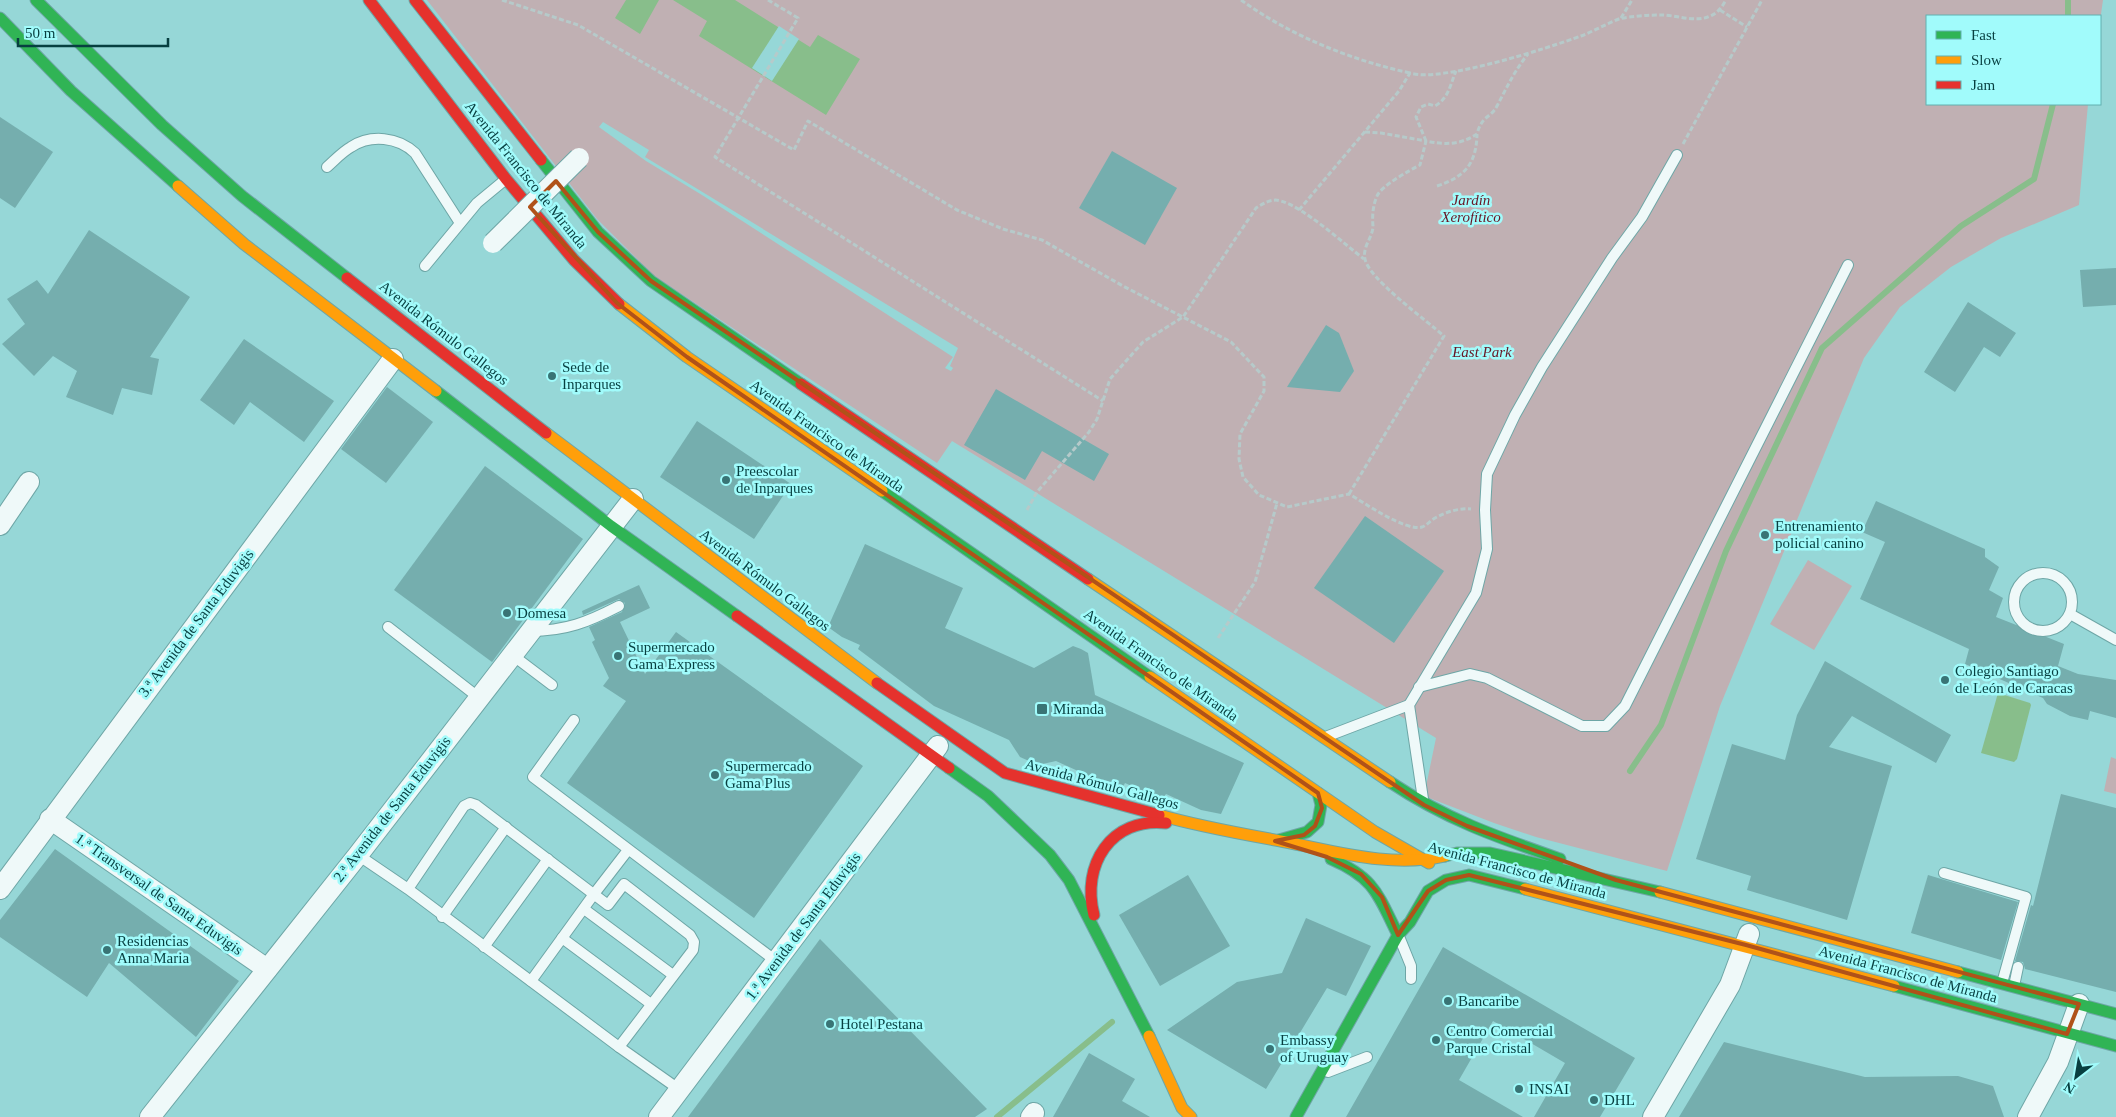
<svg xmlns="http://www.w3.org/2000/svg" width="2116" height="1117" font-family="'Times New Roman',serif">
<rect width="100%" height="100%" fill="#96d7d7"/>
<!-- green -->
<g fill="#c0b0b3" fill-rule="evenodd">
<path d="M427,0H2103L2100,21V16H1927V104H2088L2079,205L2001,238L1951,267L1900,307L1864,358L1720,706L1667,871L1536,837L1494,823L1424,796L1436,738L952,441L937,463L654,276L597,219ZM603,122L649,150L645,157L958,348L950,366L953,368L951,371L945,368L953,357L702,195L646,161L599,127Z"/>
<polygon points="1808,560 1852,586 1814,650 1770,624"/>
<polygon points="2111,757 2116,759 2116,794 2104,791"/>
</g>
<!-- water -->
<g fill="#88be8b">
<polygon points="626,0 659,0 640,34 615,18"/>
<polygon points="673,0 735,0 810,47 818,35 860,59 826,115 699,36 707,21"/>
<polygon points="1998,693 2030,703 2031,705 2017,759 2014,762 1981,753"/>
</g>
<!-- pier -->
<polygon fill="#96d7d7" points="779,26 799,39 772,81 752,68"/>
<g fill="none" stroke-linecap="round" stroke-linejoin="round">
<!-- stream -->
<g stroke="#88be8b" stroke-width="6">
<polyline points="2068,16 2068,0"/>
<polyline points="1630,771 1661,725 1726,551 1822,348 1961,226 2034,179 2053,104"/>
<polyline points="997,1117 1112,1022"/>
</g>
</g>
<!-- building -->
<g fill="#75aeae">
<polygon points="0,117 53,152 15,208 0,198"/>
<polygon points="1112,151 1177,188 1145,245 1079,208"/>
<polygon points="89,230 190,297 150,357 159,359 152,395 122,388 113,415 66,397 77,371 53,356 34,376 2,344 25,324 7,299 37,280 48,294"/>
<polygon points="2116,268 2116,305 2083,307 2080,270"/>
<polygon points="1968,302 2016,333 2000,357 1984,347 1955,392 1924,372"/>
<polygon points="1326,325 1339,333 1354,371 1340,392 1287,387"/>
<polygon points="244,339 334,401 304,442 250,402 234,425 200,400"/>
<polygon points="387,387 433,422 386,483 341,449"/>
<polygon points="996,389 1109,454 1094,481 1042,451 1025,480 964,445"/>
<polygon points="697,421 791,484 754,539 660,477"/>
<polygon points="485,466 583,539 492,662 394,590"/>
<polygon points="1876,501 1985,549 1985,557 1999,567 1989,590 2003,598 1996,617 2064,644 2058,666 2078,674 2116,680 2116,718 2090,711 2088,720 2070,716 2047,704 2043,698 1965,664 1969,649 1860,599 1885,542 1862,532"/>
<polygon points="1365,516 1444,571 1394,643 1314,588"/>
<polygon points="865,544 963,588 945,628 1034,668 1073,646 1081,649 1088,653 1095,695 1244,763 1221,814 1201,810 1166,794 1162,800 1125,783 1122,789 1111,786 1056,761 1038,765 1020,757 1009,740 934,706 858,649 860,645 842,637 828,627"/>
<polygon points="639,585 650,608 620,622 645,674 676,632 863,766 754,918 567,783 626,701 603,686 609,678 592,642 595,640 589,627 622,612 625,603 619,599 583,615 582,611"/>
<polygon points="1825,661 1951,735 1936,763 1852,716 1829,747 1892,766 1847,920 1747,890 1751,876 1696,859 1732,744 1785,760 1797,715"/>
<polygon points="2061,794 2116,808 2116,992 2025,969 2023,962 2015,961 2031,905 2033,906"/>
<polygon points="55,849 239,981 196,1037 109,963 87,997 0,937 0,920"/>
<polygon points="1188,875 1230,946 1160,986 1119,915"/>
<polygon points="1928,875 2018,902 2001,960 1911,933"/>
<polygon points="1306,918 1371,946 1346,996 1327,988 1266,1089 1167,1030 1237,982 1282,973"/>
<polygon points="820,939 987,1109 975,1117 688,1117"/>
<polygon points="1443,947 1635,1058 1600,1117 1534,1117 1565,1063 1493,1021 1459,1080 1523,1117 1346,1117"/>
<polygon points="1724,1042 1865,1077 1958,1076 1993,1086 2004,1117 1679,1117"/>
<polygon points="1089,1053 1135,1079 1122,1101 1150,1117 1053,1117"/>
</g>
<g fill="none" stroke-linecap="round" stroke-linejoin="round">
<defs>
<g id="lane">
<path d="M327,167C335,160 342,152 351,147C371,134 398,137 415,153L460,223"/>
<polyline points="425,266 477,203 506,179"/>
<circle cx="2043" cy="602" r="29"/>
<polyline points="2070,614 2116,640"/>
<polyline points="388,627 478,697"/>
<path d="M530,631C566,631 588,622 619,606"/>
<polyline points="511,654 552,685"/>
<polyline points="1419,687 1470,674 1487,678 1582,726 1606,726 1625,706 1848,265"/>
<polyline points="574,720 533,777 776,961"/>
<polyline points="1328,736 1409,705"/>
<polyline points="1423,799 1409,705 1476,593 1487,549 1485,510 1487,474 1515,415 1542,367 1612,258 1642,217 1677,155"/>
<polyline points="358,855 408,889 619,1047 693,950 694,942 690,935 624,884 608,905 476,805 470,803 464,806 408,889"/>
<polyline points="1944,873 2026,897 2002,983"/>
<polyline points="584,909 673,975"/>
<polyline points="442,917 506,827"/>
<polyline points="562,938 651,1004"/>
<polyline points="1400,939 1411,966 1411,979"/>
<polyline points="484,947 548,859"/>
<polyline points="531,981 594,894 628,850"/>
<polyline points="2014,986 2018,967"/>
<polyline points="619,1047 680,1090"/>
<polyline points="1328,1072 1367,1057"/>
</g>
<g id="street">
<polyline points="0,525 29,482"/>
<polyline points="50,819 267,969"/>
<polyline points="0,889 393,359"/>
<polyline points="150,1117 358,855 633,499"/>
<polyline points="659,1117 938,746"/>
<polyline points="1031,1117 1034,1113"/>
<polyline points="1653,1117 1730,985 1749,934"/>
<polyline points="2028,1117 2058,1062 2079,1004"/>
</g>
<g id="fast">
<polyline points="36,0 162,125 242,196 347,278"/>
<polyline points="0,18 71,91 178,186"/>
<polyline points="541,160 598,232 651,281 801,384"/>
<polyline points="436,391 611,526 737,616"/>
<polyline points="882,491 1150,677"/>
<polyline points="949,768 988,796 1050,855 1069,880 1149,1036"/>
<path d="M1390,782C1447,820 1497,837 1560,859"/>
<polyline points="1279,840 1307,832 1318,822 1321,805 1318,793"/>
<polyline points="1445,856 1457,853 1490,853 1660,892"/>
<path d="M1331,859C1375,878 1378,895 1398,935"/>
<polyline points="1958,972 2116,1014"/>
<polyline points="1894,986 2116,1046"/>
<polyline points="1296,1117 1398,935 1410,922 1428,891 1446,880 1469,875 1525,889"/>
</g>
<g id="slow">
<polyline points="178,186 244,244 436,391"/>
<polyline points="619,304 687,357 882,491"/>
<polyline points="546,433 877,683"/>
<polyline points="1088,579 1390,782"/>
<polyline points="1150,677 1375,832 1429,863"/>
<path d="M1159,815C1201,827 1243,834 1286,842C1338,852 1392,868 1445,856"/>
<polyline points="1525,889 1894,986"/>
<polyline points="1660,892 1958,972"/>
<polyline points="1149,1036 1182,1108 1191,1117"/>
</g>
<g id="jam">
<polyline points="369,0 506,179 574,260 619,304"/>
<polyline points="415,0 541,160"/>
<polyline points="347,278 546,433"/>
<polyline points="801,384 1088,579"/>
<polyline points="737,616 949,768"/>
<polyline points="877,683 1005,773 1159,815"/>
<path d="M1094,915C1081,865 1111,817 1166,823"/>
</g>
</defs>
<!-- lane casing -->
<use href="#lane" stroke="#6ea6a6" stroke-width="12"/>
<!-- street casing -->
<use href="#street" stroke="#6ea6a6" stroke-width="22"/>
<!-- fast casing -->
<use href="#fast" stroke="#6ea6a6" stroke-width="13"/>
<!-- slow casing -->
<use href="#slow" stroke="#6ea6a6" stroke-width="13"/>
<!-- jam casing -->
<use href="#jam" stroke="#6ea6a6" stroke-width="13"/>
<!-- path -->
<g stroke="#b6caca" stroke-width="3" stroke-dasharray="5 2.5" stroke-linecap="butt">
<path d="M502,0L578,25L794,150L808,121L957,210L1003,229L1042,240L1123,286L1231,342L1264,377V391L1240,434L1239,459L1243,477L1259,495L1287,507L1349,494C1363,502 1406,532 1422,527C1426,526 1430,521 1435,518C1446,512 1458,508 1471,509"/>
<polyline points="768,0 798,18 715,157 1103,401"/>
<path d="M1241,0C1291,36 1351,60 1410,73"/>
<polyline points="1720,10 1747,27"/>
<polyline points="1621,18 1632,0"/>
<polyline points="1365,132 1381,133 1426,141"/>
<path d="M1426,141L1416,117L1421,107L1428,104L1435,106C1449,98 1450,85 1456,71"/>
<polyline points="1683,144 1762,0"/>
<path d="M1437,186C1464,177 1476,165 1477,135"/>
<path d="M1299,210L1399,91L1410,73C1440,83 1548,48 1581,36C1594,31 1606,24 1619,19C1631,16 1649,15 1661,15C1677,15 1696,23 1710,16C1718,13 1722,7 1726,0"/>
<path d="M1349,494L1444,336C1427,321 1368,278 1365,259C1362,247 1373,237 1373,226C1372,216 1373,205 1377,196C1381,186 1410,170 1420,165L1426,141C1445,145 1460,145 1477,134C1482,115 1491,118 1497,106C1507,87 1515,70 1528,54"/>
<path d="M1027,510L1037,492L1089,432L1097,419L1110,379L1143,342L1183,317L1256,208C1264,203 1272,198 1281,201C1305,208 1343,243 1364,259"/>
<polyline points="1218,638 1255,582 1277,503"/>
</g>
<!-- lane -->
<use href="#lane" stroke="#eff9f9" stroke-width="10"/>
<!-- street -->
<use href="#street" stroke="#eff9f9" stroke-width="20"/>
<!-- fast -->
<use href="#fast" stroke="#30b455" stroke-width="11"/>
<!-- slow -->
<use href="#slow" stroke="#ff9f0a" stroke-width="11"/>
<!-- jam -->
<use href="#jam" stroke="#e5322d" stroke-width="11"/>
<defs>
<polyline id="street-bridge" points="493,243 579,158"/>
</defs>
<!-- street-bridge casing -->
<use href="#street-bridge" stroke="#6ea6a6" stroke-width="22" stroke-linecap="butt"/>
<!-- street-bridge -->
<use href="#street-bridge" stroke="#eff9f9" stroke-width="20"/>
</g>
<!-- marked area -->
<path fill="none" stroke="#b05219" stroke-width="4" stroke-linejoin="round" d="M556,181L598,232L651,281L1424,805L1467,826L1616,880L2079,1004L2067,1034L1746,945L1469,875L1446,880L1428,891L1398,935L1382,897L1361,874L1327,857L1275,841L1304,835L1315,826L1322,808L1318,793L687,357L617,303L530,207Z"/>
<!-- markers -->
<g fill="#397475" stroke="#a1fbfb" stroke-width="2">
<circle cx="552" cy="376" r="5"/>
<circle cx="726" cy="480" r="5"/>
<circle cx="1765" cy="535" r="5"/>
<circle cx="507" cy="613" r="5"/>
<circle cx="618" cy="656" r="5"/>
<circle cx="1945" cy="680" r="5"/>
<rect x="1036" y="703" width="12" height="12" rx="2.5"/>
<circle cx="715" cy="775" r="5"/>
<circle cx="107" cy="950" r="5"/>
<circle cx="1448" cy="1001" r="5"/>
<circle cx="830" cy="1024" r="5"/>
<circle cx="1436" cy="1040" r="5"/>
<circle cx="1270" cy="1049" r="5"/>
<circle cx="1519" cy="1089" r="5"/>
<circle cx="1594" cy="1100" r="5"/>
</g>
<g text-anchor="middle" stroke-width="5" stroke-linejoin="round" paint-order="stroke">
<!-- street labels -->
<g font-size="15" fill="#073f40" stroke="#a1fbfb">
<text transform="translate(526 175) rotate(51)" y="5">Avenida Francisco de Miranda</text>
<text transform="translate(444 333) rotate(38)" y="5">Avenida Rómulo Gallegos</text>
<text transform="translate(827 436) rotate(35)" y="5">Avenida Francisco de Miranda</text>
<text transform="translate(765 580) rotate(37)" y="5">Avenida Rómulo Gallegos</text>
<text transform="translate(196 623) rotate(-53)" y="5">3.ª Avenida de Santa Eduvigis</text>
<text transform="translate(1161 665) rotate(35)" y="5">Avenida Francisco de Miranda</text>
<text transform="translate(1102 784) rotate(15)" y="5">Avenida Rómulo Gallegos</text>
<text transform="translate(392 809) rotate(-52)" y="5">2.ª Avenida de Santa Eduvigis</text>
<text transform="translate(1517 870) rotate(15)" y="5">Avenida Francisco de Miranda</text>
<text transform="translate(159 894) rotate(35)" y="5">1.ª Transversal de Santa Eduvigis</text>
<text transform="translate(803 926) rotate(-53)" y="5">1.ª Avenida de Santa Eduvigis</text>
<text transform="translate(1908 974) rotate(15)" y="5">Avenida Francisco de Miranda</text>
</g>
<!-- park labels -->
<g font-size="15" font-style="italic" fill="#681625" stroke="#a1fbfb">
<text x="1471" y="205">Jardín<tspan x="1471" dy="17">Xerofítico</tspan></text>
<text x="1482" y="357">East Park</text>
</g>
<!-- poi labels -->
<g font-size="15" fill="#073f40" stroke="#a1fbfb" text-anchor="start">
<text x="562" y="372">Sede de<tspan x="562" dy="17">Inparques</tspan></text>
<text x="736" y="476">Preescolar<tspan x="736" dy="17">de Inparques</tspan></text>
<text x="1775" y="531">Entrenamiento<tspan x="1775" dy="17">policial canino</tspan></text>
<text x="517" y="618">Domesa</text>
<text x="628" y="652">Supermercado<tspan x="628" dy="17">Gama Express</tspan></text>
<text x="1955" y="676">Colegio Santiago<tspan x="1955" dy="17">de León de Caracas</tspan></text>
<text x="1053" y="714">Miranda</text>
<text x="725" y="771">Supermercado<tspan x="725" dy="17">Gama Plus</tspan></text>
<text x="117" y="946">Residencias<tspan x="117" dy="17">Anna Maria</tspan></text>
<text x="1458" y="1006">Bancaribe</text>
<text x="840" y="1029">Hotel Pestana</text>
<text x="1446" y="1036">Centro Comercial<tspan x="1446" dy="17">Parque Cristal</tspan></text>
<text x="1280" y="1045">Embassy<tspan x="1280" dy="17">of Uruguay</tspan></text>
<text x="1529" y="1094">INSAI</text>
<text x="1604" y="1105">DHL</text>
</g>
</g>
<!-- legend -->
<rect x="1926" y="15" width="175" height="90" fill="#a1fbfb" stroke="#63b0b0"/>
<rect x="1936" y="31" width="25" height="8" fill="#30b455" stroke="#63b0b0"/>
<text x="1971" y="40" font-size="15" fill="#073f40">Fast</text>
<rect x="1936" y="56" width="25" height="8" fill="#ff9f0a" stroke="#63b0b0"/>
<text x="1971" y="65" font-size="15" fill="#073f40">Slow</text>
<rect x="1936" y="81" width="25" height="8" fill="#e5322d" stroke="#63b0b0"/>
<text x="1971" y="90" font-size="15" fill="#073f40">Jam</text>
<!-- north arrow -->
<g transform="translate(2076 1077) rotate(211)" stroke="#a1fbfb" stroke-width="4" paint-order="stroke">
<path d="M0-4L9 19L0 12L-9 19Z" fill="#073f40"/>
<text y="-8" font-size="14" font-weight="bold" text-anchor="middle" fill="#073f40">N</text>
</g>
<!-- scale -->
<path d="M18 38v8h150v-8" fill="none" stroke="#073f40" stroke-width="2.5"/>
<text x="25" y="38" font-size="15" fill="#073f40" stroke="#a1fbfb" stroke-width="4" paint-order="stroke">50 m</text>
</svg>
